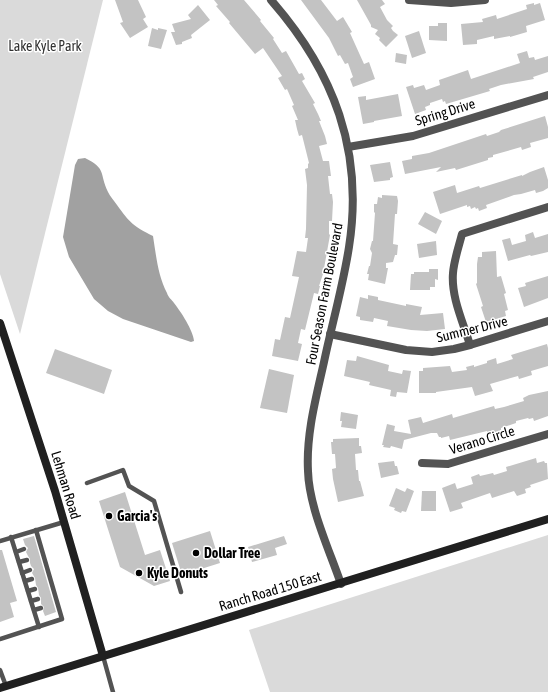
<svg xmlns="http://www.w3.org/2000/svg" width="548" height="692" font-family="'Asap Condensed',sans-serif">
<rect width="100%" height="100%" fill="#fff"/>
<!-- green -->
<g fill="#dadada">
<polygon points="0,0 103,0 20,334 0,274"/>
<polygon points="548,535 548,692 270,692 249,630"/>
</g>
<!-- water -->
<path fill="#a1a1a1" d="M85,158C107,169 99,173 108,192C110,196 114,201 117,205C130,223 133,226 153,236C156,255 158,276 167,293C168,297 172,300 174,303C181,312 193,330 194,341L191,342L123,319L108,311L94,299L69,257L63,237L75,165L78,159Z"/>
<!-- building -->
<g fill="#c3c3c3">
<polygon points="115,0 138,0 146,17 143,19 148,27 130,38 120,23 123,22"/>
<polygon points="214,0 244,0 261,20 260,21 274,38 273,39 282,53 286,51 299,74 302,73 305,79 302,81 315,103 313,104 318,114 321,121 319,121 325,136 327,144 319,146 323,161 329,161 331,176 328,176 330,194 332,194 333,202 332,221 329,221 329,234 330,235 323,274 319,286 320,286 318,294 314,293 305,330 301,329 298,343 302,344 298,361 272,356 275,339 280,340 285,317 290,318 299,277 292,276 297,251 306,252 308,238 305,238 306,229 307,185 305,169 308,168 308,164 309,163 302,135 299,136 297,129 295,120 298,120 292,106 294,105 287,89 285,90 278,78 282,76 263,48 255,54 229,23 230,22 216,6 218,5"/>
<polygon points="301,0 321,0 337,21 343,17 352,32 350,33 364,64 369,62 375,79 353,87 350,79 353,77 348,63 345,64 340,55 338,56 329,38"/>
<polygon points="357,0 382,0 385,4 380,7 387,20 393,26 391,28 393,31 398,35 386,47 379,40 380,38 375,34 378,30 371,27 371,25"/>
<polygon points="534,3 534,5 540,3 545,20 526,26 527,32 510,37 510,36 494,39 494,36 477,40 477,44 463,45 461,24 483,22 482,19 496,15 497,19 527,9 526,5"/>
<polygon points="198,5 210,20 191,35 192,38 182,42 182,44 176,45 171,32 175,32 172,24 191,19 188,15"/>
<polygon points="438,23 447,23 447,41 429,40 429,26 438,26"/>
<polygon points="152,28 158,30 158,28 167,30 161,49 148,46"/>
<polygon points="419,31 426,53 412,58 405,36"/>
<polygon points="527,51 529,58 534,57 535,60 548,56 548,72 533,77 534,79 501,85 489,89 490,91 446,104 445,101 443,102 442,99 430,103 430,105 425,107 426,110 415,114 406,87 413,85 414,88 424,85 426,90 440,85 439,80 468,70 471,79 520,63 517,54"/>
<polygon points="396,53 407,55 406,64 395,62"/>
<polygon points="398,94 402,116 374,121 374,122 363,124 358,97 366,96 366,100"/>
<polygon points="545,116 548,127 548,138 530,143 531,147 522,150 521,147 493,155 493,157 488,158 488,160 456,170 455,168 436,172 441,167 405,174 402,161 412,159 412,156 429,153 486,134 487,136 499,132 501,130"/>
<polygon points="390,162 393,177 390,178 390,180 374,182 370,165"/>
<polygon points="544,167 548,180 548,188 543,191 536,193 535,190 521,194 514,195 486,205 487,208 479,211 478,208 476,209 475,207 471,209 470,206 467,207 467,205 440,214 433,192 455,185 457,193 479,186 480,188 522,175 522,176 530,172"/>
<polygon points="382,195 397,196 398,201 397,214 395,214 393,244 398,245 397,255 395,255 393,262 386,263 386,268 388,268 385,284 368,280 369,274 367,274 369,266 370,266 372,253 370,249 372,241 373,241 375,213 374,212 374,204 377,204 378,197 382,198"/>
<polygon points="425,212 442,221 436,234 418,224"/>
<polygon points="533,232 535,238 548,234 548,252 531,256 530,255 508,261 502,240 510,238 512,245 526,241 525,235"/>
<polygon points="436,241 437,255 419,258 417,244"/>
<polygon points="496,251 497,277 501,276 506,293 504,294 508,310 505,311 506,316 486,322 481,307 483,306 476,284 477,283 477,264 478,257 482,257 482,252"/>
<polygon points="429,269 438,269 438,280 435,279 435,287 430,287 430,290 410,290 411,274 414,274 414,272 429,272"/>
<polygon points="548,276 548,298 524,307 518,288 526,286 525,283"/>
<polygon points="368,295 378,297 378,300 406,306 406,304 422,307 420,315 443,313 445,329 427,331 411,330 387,326 388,321 374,318 373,322 360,320 360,317 356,316 360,297 368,299"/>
<polygon points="547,344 548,348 548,366 531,371 532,375 519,379 518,376 490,384 493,391 475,396 472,387 436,392 436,393 419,393 419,371 423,371 423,368 450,366 452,372 467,370 466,367 474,365 474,367 487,363 487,361 496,358 497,364 513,359 511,355"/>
<polygon points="55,349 112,370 104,394 46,373"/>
<polygon points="357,356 389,365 388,371 402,374 403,370 411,371 407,393 397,392 396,397 390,396 391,390 369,385 370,382 344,376 347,360 356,361"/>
<polygon points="269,369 294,375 287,413 260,408"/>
<polygon points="548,391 548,416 534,421 533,418 529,419 528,418 516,421 516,423 501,428 501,430 489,435 487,431 450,440 449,436 441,438 441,437 439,437 437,433 431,433 404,440 402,449 391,446 390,448 383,447 384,445 382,445 387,424 395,426 394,431 411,434 408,420 421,417 423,423 452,414 453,418 494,406 495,409 504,407 524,401 523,398 529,395"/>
<polygon points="341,412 358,415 356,429 341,427 342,421 340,421"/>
<polygon points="359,438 359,446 361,446 362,453 355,454 356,470 358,470 359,481 360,481 364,496 338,502 333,479 332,469 336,468 335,454 332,454 331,442 333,442 333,439"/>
<polygon points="536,458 537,463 544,461 545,463 547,463 548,479 530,485 531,487 525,489 526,493 517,496 514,491 492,498 490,493 461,503 463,508 450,512 442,488 455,483 457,489 473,484 471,477 479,474 480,476 493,473 494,475 507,471 506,467"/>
<polygon points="394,461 395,466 397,466 399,474 381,478 378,463"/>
<polygon points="396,488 405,492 407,488 414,491 406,512 402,511 401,513 394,510 395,508 389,506"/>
<polygon points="422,491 436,491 436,511 421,511"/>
<polygon points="125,492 145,555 160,550 170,581 154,586 120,567 99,501"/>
<polygon points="210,531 220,563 182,575 172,543"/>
<polygon points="34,536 56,612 45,616 43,611 44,607 41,604 41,598 39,595 38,588 36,585 35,578 32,573 34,569 31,566 30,563 30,559 28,556 26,552 28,548 25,545 23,539"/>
<polygon points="284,536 287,544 275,548 277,555 252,562 248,547"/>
<polygon points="0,550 2,550 17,601 10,603 14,617 0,622"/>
</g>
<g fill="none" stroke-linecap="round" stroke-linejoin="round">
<!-- lane -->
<g stroke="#535353" stroke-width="4.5">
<polyline points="87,483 123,470 129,486 154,501 181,592"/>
<polyline points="11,537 39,627"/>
<polyline points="0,541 64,522"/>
<polyline points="16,552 24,549"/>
<polyline points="19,562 27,560"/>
<polyline points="22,573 30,570"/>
<polyline points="25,581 32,579"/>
<polyline points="28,591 35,589"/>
<polyline points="31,601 38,599"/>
<polyline points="34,610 41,608"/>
<polyline points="0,639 62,619 36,530"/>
<polyline points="103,656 113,692"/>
<polyline points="0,670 6,686"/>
</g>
<!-- street -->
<g stroke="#535353" stroke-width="8">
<path d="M271,0C334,72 364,151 349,247C343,286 332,324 324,362C316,398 306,434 308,471C309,507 329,549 341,584"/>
<polyline points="409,0 451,3 485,0"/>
<polyline points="348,147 413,136 548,95"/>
<polyline points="330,334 406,350 432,352 454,349 470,345 548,321"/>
<path d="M470,345C463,322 451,297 453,273C454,260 459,246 462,234L548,207"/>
<polyline points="422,463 448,464 548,434"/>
</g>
<!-- secondary -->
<g stroke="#202020" stroke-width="8">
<polyline points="0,323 55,491 103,656"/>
<polyline points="0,688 548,519"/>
</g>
</g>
<!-- markers -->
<g fill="#000" stroke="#fff" stroke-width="1.5">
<circle cx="109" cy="516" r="4"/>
<circle cx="196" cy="553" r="4"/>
<circle cx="139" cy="573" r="4"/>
</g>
<g text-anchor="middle" stroke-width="3" stroke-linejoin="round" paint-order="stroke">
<!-- park labels -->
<g font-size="14" fill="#313131" stroke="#fff">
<text x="45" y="51">Lake Kyle Park</text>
</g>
<!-- street labels -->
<g font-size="14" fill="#000" stroke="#fff">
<text transform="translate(445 112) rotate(-17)" y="5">Spring Drive</text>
<text transform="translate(324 294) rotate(-79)" y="5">Four Season Farm Boulevard</text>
<text transform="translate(472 329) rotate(-14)" y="5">Summer Drive</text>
<text transform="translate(482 440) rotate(-17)" y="5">Verano Circle</text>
<text transform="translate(66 485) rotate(73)" y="5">Lehman Road</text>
<text transform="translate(270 591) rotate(-17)" y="5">Ranch Road 150 East</text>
</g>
<!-- poi labels -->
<g font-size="14" font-weight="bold" fill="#000" stroke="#fff" text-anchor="start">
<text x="117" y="521">Garcia's</text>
<text x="204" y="558">Dollar Tree</text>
<text x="147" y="578">Kyle Donuts</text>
</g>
</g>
</svg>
